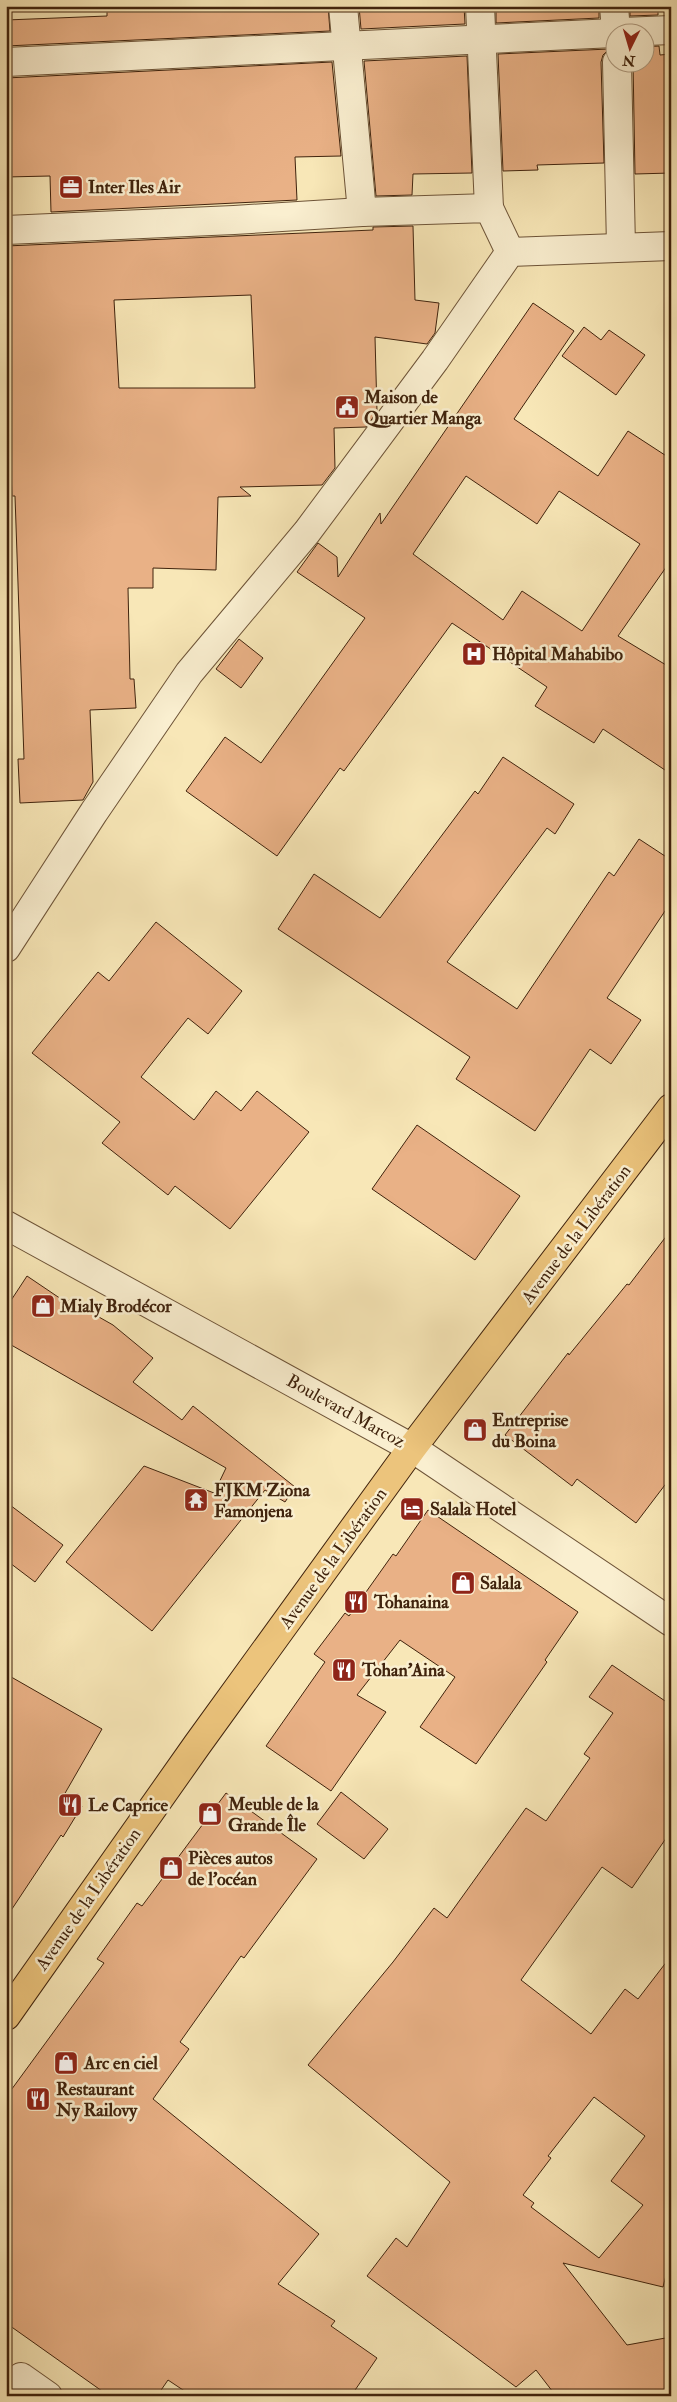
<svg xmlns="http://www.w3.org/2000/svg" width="677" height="2402" font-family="'IM FELL Double Pica',serif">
<rect width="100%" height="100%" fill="#f8e7b7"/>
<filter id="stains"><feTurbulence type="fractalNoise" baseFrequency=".004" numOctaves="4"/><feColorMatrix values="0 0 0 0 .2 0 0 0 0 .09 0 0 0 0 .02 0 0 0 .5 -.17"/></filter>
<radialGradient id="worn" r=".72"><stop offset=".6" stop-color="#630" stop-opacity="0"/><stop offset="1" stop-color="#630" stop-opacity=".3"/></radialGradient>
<!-- building -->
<g fill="#e9b186" stroke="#40230d" fill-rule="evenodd">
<polygon points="107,6 328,6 330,31 6,46 6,20 107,16"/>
<polygon points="359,6 464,6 465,24 361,29"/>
<polygon points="496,6 599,6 599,18 496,23"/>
<polygon points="630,6 658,6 658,15 630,16"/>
<polygon points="659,46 660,55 671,54 671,173 635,174 633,62 644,62 644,47"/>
<polygon points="609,49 603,55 601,62 604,163 537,165 538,170 503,171 498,54"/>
<polygon points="467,56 472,173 413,174 412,195 376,196 364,61"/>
<polygon points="332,62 341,156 295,157 297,200 51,212 50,176 6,177 6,78"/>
<path d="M413,226L415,300L439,303L435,333L427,344L375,337L377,412L366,427L334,428L335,468L322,485L240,487L251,496L218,497L216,570L153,568V588H128L130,679H134L136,708L90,710L93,782L83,800L20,803L18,759H24L15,496H12L6,359V246L373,230V227ZM251,295L255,388H119L114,300Z"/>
<path d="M533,303L574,331L514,419L598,476L628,431L671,459V565L669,563L618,636L671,668V774L603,729L594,743L535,706L547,687L452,623L344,771L340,768L277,856L186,791L225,737L261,763L365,618L297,572L318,543L337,557L338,577L380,513L381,524ZM466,476L537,524L559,491L640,544L582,631L522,591L503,620L413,554Z"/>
<polygon points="584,327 601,340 609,330 645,355 616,395 562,356"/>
<polygon points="239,639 263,658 241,688 216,669"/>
<polygon points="503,757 574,804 555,834 547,828 447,962 517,1009 609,872 614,876 639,839 671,860 671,902 607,998 641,1020 611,1064 590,1049 535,1131 456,1079 470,1057 278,929 314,874 380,918 475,791 478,794"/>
<polygon points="156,922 242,991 208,1034 188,1018 141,1077 194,1120 216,1091 241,1111 257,1091 309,1132 230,1229 175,1186 168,1195 102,1143 120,1122 32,1053 98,972 109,981"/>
<polygon points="417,1125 520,1196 475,1260 372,1189"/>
<polygon points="671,1230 671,1477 636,1523 577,1479 572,1486 505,1435 568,1353 569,1355 627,1284 629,1285"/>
<polygon points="27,1276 67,1303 69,1300 113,1325 153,1358 133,1382 182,1420 193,1406 295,1487 285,1502 265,1490 152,1631 66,1562 144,1466 214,1493 226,1468 6,1342 6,1308"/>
<polygon points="6,1502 63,1545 35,1582 6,1560"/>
<polygon points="428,1510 578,1612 545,1660 547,1662 476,1764 420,1727 455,1677 400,1640 357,1695 386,1712 331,1791 266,1746 325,1662 314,1654 345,1613 349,1616 393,1554 396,1556"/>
<path d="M612,1665L671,1705V1831L632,1888L602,1867L521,1980L591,2034L625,1989L638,1999L671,1956V2256L663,2287L563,2263L627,2345L671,2337V2396H556L536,2370L516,2387L367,2276L396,2238L407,2247L450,2182L308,2065L393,1962L434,1908L447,1918L526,1808L546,1821L590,1758L584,1754L613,1713L589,1697ZM594,2097L645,2136L611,2181L643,2205L599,2258L531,2207L534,2203L523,2195L551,2158L548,2156Z"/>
<polygon points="6,1674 102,1729 64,1795 82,1806 63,1837 61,1835 6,1918"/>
<polygon points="341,1792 388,1829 364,1859 317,1824"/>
<polygon points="226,1793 317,1859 244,1958 241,1956 180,2042 189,2049 153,2099 319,2234 278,2284 335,2321 331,2326 377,2358 351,2396 192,2396 168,2380 157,2396 109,2396 6,2323 6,2097 104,1963 97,1959 137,1903 142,1906"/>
</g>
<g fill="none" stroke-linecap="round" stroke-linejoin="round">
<defs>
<g id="minor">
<polyline points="343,6 362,212"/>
<polyline points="480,6 489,208"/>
<polyline points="614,6 616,32"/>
<polyline points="623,32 671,30"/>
<polyline points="6,62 614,33"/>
<polyline points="617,62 621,247"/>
<polyline points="6,230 234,220 362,212 489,208 510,252"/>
<polyline points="6,948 94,812 189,673 307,532 435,360 510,252 671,246"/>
<polyline points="6,1225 412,1448 671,1622"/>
<polyline points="8,2396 21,2377 48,2396"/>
</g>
<polyline id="major" points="6,2016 197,1745 412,1448 671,1108"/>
</defs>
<!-- minor casing -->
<use href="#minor" stroke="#6e5438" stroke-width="30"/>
<!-- major casing -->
<use href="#major" stroke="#40230d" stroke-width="30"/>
<!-- minor -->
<use href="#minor" stroke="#faefd0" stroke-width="28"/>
<!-- major -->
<use href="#major" stroke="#ecc47c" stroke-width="28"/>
</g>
<!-- icons -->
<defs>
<symbol id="office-square" viewBox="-11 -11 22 22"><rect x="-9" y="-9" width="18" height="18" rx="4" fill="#8f2418" stroke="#faefd0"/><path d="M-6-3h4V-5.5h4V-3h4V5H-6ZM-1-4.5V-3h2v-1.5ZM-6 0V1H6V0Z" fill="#fff"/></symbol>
<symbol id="civic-square" viewBox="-11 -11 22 22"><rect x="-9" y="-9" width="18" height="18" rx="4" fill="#8f2418" stroke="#faefd0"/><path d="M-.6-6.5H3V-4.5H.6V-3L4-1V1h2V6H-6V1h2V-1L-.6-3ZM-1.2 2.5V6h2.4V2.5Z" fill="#fff"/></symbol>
<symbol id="hospital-square" viewBox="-11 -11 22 22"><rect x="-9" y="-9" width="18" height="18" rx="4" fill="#8f2418" stroke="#faefd0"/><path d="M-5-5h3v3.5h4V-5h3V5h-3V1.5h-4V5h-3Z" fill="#fff"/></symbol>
<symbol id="shop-square" viewBox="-11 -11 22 22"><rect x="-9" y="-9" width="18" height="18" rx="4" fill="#8f2418" stroke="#faefd0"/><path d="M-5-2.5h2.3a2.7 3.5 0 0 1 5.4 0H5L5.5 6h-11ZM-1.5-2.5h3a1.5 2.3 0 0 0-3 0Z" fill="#fff"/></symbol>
<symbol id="temple-square" viewBox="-11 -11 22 22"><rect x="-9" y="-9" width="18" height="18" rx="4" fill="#8f2418" stroke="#faefd0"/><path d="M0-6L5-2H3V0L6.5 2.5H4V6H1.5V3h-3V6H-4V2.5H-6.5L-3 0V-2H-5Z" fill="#fff"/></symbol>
<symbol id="hotel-square" viewBox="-11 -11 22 22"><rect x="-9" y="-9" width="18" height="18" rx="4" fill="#8f2418" stroke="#faefd0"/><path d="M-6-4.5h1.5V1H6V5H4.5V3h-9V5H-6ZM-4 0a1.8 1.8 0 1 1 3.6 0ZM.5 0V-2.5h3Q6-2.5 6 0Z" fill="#fff"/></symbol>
<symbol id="restaurant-square" viewBox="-11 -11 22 22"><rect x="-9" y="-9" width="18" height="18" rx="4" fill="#8f2418" stroke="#faefd0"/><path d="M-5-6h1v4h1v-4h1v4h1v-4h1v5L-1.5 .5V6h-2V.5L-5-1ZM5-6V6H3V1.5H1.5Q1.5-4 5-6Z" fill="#fff"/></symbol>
</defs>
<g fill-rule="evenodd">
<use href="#office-square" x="57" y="173" width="28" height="28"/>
<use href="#civic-square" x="333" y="393" width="28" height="28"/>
<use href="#hospital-square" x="460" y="640" width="28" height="28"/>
<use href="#shop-square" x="29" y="1292" width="28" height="28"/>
<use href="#shop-square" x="461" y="1416" width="28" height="28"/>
<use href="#temple-square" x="182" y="1486" width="28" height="28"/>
<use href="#hotel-square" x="398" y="1495" width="28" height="28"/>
<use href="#shop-square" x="449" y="1569" width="28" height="28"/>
<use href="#restaurant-square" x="342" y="1588" width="28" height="28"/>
<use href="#restaurant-square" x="330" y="1656" width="28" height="28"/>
<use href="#restaurant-square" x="56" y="1791" width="28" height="28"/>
<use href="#shop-square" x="196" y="1800" width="28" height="28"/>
<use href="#shop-square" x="157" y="1854" width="28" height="28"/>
<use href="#shop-square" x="52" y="2049" width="28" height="28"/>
<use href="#restaurant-square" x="24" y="2085" width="28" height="28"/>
</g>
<g text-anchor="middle" stroke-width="5" stroke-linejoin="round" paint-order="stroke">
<!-- poi labels -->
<g font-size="18" font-weight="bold" fill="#40230d" stroke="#faefd0" text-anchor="start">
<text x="88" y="193">Inter Iles Air</text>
<text x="364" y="403">Maison de<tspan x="364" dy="21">Quartier Manga</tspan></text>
<text x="492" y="660">Hôpital Mahabibo</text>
<text x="60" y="1312">Mialy Brodécor</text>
<text x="492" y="1426">Entreprise<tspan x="492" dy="21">du Boina</tspan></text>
<text x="214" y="1496">FJKM Ziona<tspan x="214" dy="21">Famonjena</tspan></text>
<text x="430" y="1515">Salala Hotel</text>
<text x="480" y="1589">Salala</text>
<text x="374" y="1608">Tohanaina</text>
<text x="362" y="1676">Tohan'Aina</text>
<text x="228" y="1810">Meuble de la<tspan x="228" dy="21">Grande Île</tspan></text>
<text x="88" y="1811">Le Caprice</text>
<text x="188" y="1864">Pièces autos<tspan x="188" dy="21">de l'océan</tspan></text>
<text x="84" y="2069">Arc en ciel</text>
<text x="56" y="2095">Restaurant<tspan x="56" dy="21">Ny Railovy</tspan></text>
</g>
<!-- street labels -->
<g font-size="18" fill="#40230d" stroke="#faefd0">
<text transform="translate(576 1234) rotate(-53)" y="6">Avenue de la Libération</text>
<text transform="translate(346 1411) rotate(29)" y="6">Boulevard Marcoz</text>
<text transform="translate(333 1558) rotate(-54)" y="6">Avenue de la Libération</text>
<text transform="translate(88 1899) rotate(-55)" y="6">Avenue de la Libération</text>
</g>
</g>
<!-- margin -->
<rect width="677" height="2402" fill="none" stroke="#f8e7b7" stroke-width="25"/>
<rect x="8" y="8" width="662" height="2387" fill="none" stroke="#40230d" stroke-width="2.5"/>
<rect x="12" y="12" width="652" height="2377" fill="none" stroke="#40230d"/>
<!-- north arrow -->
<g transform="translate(630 48) rotate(185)"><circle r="24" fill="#faefd0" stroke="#b09d82"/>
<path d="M0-4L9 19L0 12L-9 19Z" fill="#8f2418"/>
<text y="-8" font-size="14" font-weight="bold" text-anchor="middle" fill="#40230d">N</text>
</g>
<rect width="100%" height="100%" filter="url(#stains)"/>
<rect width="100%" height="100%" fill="url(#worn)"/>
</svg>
